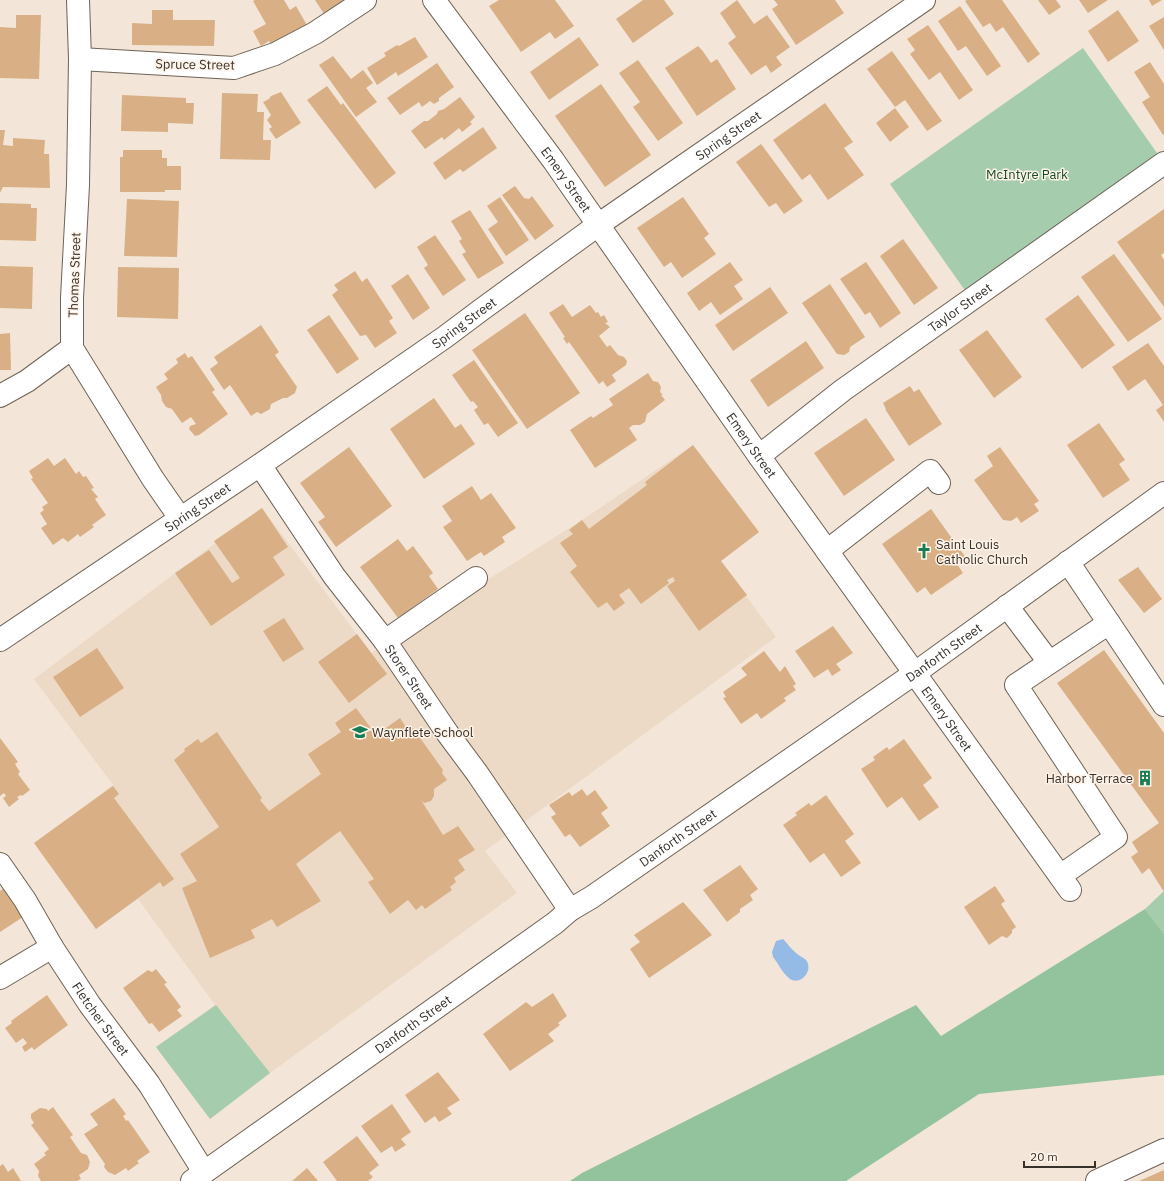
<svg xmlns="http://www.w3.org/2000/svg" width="1164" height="1181" font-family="'IBM Plex Sans',sans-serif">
<rect width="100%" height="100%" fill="#f3e6d8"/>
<!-- built -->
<polygon fill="#ecdac6" points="693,445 759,532 721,561 776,637 485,851 517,893 270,1073 210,1119 156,1047 215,1005 138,899 96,929 34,843 113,785 34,679 262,508 371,653 582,520"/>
<!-- green -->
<g fill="#a5ccad">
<polygon points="1083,48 1164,163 971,299 890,184"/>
<polygon points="1164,891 1164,934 1145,909"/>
<polygon points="216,1005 270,1073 210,1119 156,1047"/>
</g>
<!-- forest -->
<polygon fill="#92c39d" points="1145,909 1164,934 1164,1075 979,1094 846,1181 570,1181 582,1173 916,1005 941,1036"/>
<!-- water -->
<path fill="#94bae6" d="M783,939C788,944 791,949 796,953C799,956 803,957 806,960C814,970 801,986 790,979C783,974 778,963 773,957L772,952L776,941Z"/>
<!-- building -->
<g fill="#d9b085">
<polygon points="255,0 284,0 290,10 296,6 311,32 275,52 269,41 261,46 253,31 266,24 253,1"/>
<polygon points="315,0 346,0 324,14"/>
<polygon points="499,0 555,0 574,26 555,39 550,32 521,52 489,6"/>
<polygon points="643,0 664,0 674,14 633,43 616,19"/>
<polygon points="737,0 754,24 767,15 790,47 776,57 782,65 771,73 766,65 751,75 728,43 736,37 720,13"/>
<polygon points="774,0 835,0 844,13 796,45 772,9 778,5"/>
<polygon points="967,0 1002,0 1040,54 1028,63 1003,27 996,32 990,23 983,27 965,1"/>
<polygon points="1038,0 1056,0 1061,7 1049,15"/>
<polygon points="1079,0 1108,0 1088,13"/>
<polygon points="1149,0 1162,0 1152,6"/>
<polygon points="960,6 1001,66 987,76 966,46 958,51 938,21"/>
<polygon points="152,10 173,10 173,20 215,20 214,46 132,45 132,23 152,24"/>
<polygon points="1118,10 1139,41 1108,62 1088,31"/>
<polygon points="16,15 41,15 39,79 0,78 0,27 16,28"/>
<polygon points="1164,17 1164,50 1149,26"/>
<polygon points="928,25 973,90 959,100 940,72 929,80 910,54 915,50 907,39"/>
<polygon points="415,37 428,57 398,76 396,72 377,85 367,68 386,56 384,53 397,45 399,46"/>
<polygon points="579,37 599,65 549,100 530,72"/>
<polygon points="698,46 702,50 711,63 717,59 736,89 697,116 665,68"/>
<polygon points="892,51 942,121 927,131 905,100 895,107 867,69"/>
<polygon points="333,56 351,79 363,70 373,83 366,88 377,102 356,117 319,65"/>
<polygon points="638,60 683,123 658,141 633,107 640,102 619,73"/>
<polygon points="1150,62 1164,84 1164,134 1163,135 1142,102 1150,97 1134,72"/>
<polygon points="437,63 454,87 439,98 439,101 434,104 430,101 422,107 419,102 400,115 387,98"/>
<polygon points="601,84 651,155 605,187 555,116"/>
<polygon points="327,86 341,105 343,103 396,173 375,189 307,100"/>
<polygon points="281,92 301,123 276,139 269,129 272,127 267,120 271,115 263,102 269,99 271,96"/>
<polygon points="222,93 258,94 257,112 264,112 263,140 271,140 270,160 220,159"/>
<polygon points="122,95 186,98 186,103 194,103 193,124 168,123 168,132 121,131"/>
<polygon points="460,97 475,117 470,122 472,124 462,132 459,128 444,140 442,137 425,149 411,131 424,121 428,121 437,114 438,111 444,109"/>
<polygon points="825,103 853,142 844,148 864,175 828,200 810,174 802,180 773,140"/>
<polygon points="895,108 909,127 890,142 876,123"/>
<polygon points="483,127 497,148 463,172 460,169 445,180 433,163"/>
<polygon points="0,130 5,130 3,145 13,146 13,138 45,140 44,154 49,154 50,188 3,187 0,193"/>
<polygon points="761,144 803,201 784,214 776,203 769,207 736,162"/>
<polygon points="123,150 162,150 162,158 167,158 167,166 181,166 181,190 165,190 165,192 120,192 120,157 123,157"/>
<polygon points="515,186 524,198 529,199 532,196 554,226 535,240 502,195"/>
<polygon points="500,197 529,240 506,256 488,229 498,222 487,206"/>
<polygon points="683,197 709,234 704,238 716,254 682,278 671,262 664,267 637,228"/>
<polygon points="127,199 179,201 177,257 124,256"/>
<polygon points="0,203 31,204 31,208 37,208 36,241 0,240"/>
<polygon points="1164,209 1164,253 1161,255 1164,260 1164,307 1117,242"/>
<polygon points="470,210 504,263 478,279 462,254 466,252 459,241 462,239 451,221"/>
<polygon points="435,235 466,280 443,296 424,268 428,265 417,247"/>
<polygon points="903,239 938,288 914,305 880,256"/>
<polygon points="1114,254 1162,319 1128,342 1081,277"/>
<polygon points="730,262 743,280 734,286 743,299 720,315 711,302 699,311 687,293"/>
<polygon points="866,262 901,313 880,328 870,312 865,315 840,279"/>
<polygon points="0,266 33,267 32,309 0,308"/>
<polygon points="118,267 179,268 178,319 117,317"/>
<polygon points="355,271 362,282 367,278 393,318 389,321 397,333 375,348 366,335 360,336 332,295 338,290 334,285"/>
<polygon points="408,274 430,308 413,320 391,286"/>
<polygon points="830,284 865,337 850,347 849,352 844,355 837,354 802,303"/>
<polygon points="770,287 788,313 733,351 715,325"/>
<polygon points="1078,295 1115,345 1082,369 1045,319"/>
<polygon points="563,304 572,317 590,305 596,313 598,312 601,317 604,315 608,322 605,323 610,327 599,336 607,347 610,345 618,355 624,357 627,361 626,365 612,375 616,381 607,387 603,381 599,384 569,342 567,344 563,338 565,337 549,313"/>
<polygon points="525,313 580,393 527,429 472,350"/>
<polygon points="329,315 359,359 337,374 307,330"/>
<polygon points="261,325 279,352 275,355 297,387 295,393 287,398 283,398 271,404 270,409 261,414 257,412 251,416 230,385 224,390 210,369 218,363 214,357"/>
<polygon points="987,330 1022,377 994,398 959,350"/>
<polygon points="10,333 11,370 0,370 0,334"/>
<polygon points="806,341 824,368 768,407 750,380"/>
<polygon points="1148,343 1164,366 1164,422 1156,410 1163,405 1145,379 1128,391 1112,367"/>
<polygon points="185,353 188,358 192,356 215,390 212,392 228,414 199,435 195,436 189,429 190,426 196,424 191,417 182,423 172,409 166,407 162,401 161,395 156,387 168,379 164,374 178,363 176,359"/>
<polygon points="474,360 518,423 498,437 488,423 484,425 474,410 478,407 473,401 471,402 452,375"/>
<polygon points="648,373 653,381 658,382 661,387 660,392 663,395 661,395 665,400 647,414 645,422 640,425 633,425 629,428 637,440 595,468 570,430 591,416 593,418 613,405 609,399"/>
<polygon points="910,386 914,392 919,389 942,424 909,446 885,409 886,409 883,403"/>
<polygon points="434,398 455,428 461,424 475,444 424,479 390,429"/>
<polygon points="866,418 895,460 844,496 814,453"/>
<polygon points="1099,423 1125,460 1119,464 1130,480 1103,498 1067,445"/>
<polygon points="693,445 759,532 721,561 747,595 699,631 667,586 675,581 673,577 667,580 669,583 641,604 629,588 619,595 625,603 614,611 607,602 598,608 570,572 577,566 560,543 573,534 569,530 582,520 589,529 647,485 645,482"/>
<polygon points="349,447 392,506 336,547 318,522 325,517 300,483"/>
<polygon points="1000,447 1039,501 1034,504 1039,511 1021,523 1017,517 1011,521 1003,520 974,480 993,466 987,456"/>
<polygon points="48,458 54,466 65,458 76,474 79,471 83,477 86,476 94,488 91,489 98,497 95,499 106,515 92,525 94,527 80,537 78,534 68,542 63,538 53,545 41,528 47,524 40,513 44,510 42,507 48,503 31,479 33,478 29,471"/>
<polygon points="472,486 481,500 491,493 516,528 502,537 505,542 484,556 481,552 467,561 443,527 452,521 442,506"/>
<polygon points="262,508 288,547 273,557 285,575 211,626 175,573 209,550 232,583 240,578 214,541"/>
<polygon points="931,509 966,558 957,564 963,573 931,595 925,587 917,593 882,544"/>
<polygon points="398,539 407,551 413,546 433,573 429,576 438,589 398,618 360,567"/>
<polygon points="1138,567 1162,599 1144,613 1118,580"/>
<polygon points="284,618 304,649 283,662 263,631"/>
<polygon points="833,626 853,653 836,664 841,670 832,676 828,669 814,678 795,651"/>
<polygon points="357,634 387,674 349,703 318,662"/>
<polygon points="97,648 124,688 80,717 53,677"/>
<polygon points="1104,650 1164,733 1164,892 1149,868 1142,874 1131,857 1138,852 1132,842 1159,823 1057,683"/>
<polygon points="764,651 780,672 785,666 796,684 793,686 796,690 784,698 786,701 761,719 757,713 741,724 723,698 726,697 723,692 747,675 741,668"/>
<polygon points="356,708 376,735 400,718 408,730 413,728 443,770 442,773 447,780 434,789 434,796 431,801 424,803 421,800 443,835 458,826 475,850 458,860 465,870 454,878 456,882 450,887 452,890 425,909 422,905 416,910 408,900 390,914 368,882 374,879 340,831 296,864 321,901 277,927 272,919 251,930 255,938 210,958 182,888 197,881 180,854 219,827 174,760 185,751 184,749 198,739 201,743 217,732 262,798 260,800 269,811 321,774 308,754 341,732 335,723"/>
<polygon points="0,738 18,762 15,764 20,772 18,774 30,790 22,796 21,795 17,797 19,799 9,807 3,798 6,796 4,793 0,796"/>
<polygon points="904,739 932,778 923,785 939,807 919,821 902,797 887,808 861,769 875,760 873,757 887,747 889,750"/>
<polygon points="113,786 119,794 114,798 174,879 163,887 160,882 96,929 34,843"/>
<polygon points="582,789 587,796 595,790 608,808 601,813 610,826 580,847 570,834 565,837 551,817 556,814 549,805 569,792 572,796"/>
<polygon points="826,795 854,834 845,841 861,863 841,877 824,853 810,863 783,825 797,815 795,813 809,803 811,806"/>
<polygon points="740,865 758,889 750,895 753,900 740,909 740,912 727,922 703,890"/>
<polygon points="995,886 1005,901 1001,904 1016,927 1012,930 1012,933 1007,938 1002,936 989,945 964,907"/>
<polygon points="4,888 23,917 0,932 0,891"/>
<polygon points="683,902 712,935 649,978 630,949 640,942 634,935"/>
<polygon points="156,969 167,983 164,984 181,1007 177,1010 182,1016 159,1032 152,1023 149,1024 123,988 148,970 152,972"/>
<polygon points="553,993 567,1016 558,1023 560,1025 548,1034 554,1041 510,1071 483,1034 526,1002 532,1007"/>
<polygon points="47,995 68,1025 34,1050 32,1047 25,1052 22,1047 27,1043 23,1038 16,1043 5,1028 12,1023 11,1021"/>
<polygon points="438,1072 460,1100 447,1108 452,1114 439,1122 435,1116 425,1123 405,1095"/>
<polygon points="114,1098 126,1114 123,1116 126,1121 128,1120 150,1152 137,1161 139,1163 128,1171 126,1168 115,1175 108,1172 104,1167 105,1164 84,1134 98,1125 90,1114"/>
<polygon points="392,1104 411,1132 401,1139 406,1145 395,1152 392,1146 381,1153 361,1126"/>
<polygon points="53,1107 73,1135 70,1137 81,1153 87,1155 90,1162 88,1169 79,1175 81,1179 77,1181 41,1181 38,1176 39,1171 34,1164 46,1155 44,1153 49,1149 31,1125 34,1123 31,1118 31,1114 40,1108 47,1109 48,1111"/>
<polygon points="357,1136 379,1165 369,1173 373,1177 368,1181 337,1181 323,1162"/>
<polygon points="3,1164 8,1172 13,1168 21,1181 0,1181 0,1166"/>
<polygon points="307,1168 318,1181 292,1181"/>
<polygon points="1164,1170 1164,1181 1139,1181"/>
</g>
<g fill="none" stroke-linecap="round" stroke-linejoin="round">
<defs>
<g id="minor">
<polyline points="78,0 80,59 78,185 72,298 72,348 153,479 180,518"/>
<path id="s1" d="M434,0L553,160L759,456L1070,890"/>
<polyline points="80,59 234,68 275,54 315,33 365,0"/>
<polyline points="0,396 27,381 72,348"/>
<path id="s2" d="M759,456L843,390L1164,163"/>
<path id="s3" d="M260,465L334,576L385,641L448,734L477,773L570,910"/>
<polyline points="827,551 930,471 939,483"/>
<polyline points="1068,562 1164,705"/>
<polyline points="1007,606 1049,662"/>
<path id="s4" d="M0,640L260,465L445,337L481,310L598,225L924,0"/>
<polyline points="385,641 476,578"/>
<path id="s5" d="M0,864L25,900L52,947L90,1005L149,1084L204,1172"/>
<polyline points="1060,876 1116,837 1016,685 1109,623"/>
<polyline points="0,978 52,947"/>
<path id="s6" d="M192,1181L555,923L570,910L592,897L915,673L1164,493"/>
<polyline points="1097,1181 1164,1150"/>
</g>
</defs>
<!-- minor casing -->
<use href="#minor" stroke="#6e6356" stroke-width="24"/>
<!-- minor -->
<use href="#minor" stroke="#fff" stroke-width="22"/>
</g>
<!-- icons -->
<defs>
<symbol id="church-bare" viewBox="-9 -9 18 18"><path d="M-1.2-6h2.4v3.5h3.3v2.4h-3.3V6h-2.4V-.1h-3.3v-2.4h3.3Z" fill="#187c54" stroke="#fff3e8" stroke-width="2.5" paint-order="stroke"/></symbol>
<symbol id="school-bare" viewBox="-9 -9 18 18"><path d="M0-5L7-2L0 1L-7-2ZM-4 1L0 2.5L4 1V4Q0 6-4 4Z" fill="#187c54" stroke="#fff3e8" stroke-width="2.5" paint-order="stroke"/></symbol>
<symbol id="building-bare" viewBox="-9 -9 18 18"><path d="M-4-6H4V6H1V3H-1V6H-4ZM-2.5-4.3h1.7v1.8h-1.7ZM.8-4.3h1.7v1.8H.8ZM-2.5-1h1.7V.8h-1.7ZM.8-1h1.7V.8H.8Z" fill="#187c54" stroke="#fff3e8" stroke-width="2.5" paint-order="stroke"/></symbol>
</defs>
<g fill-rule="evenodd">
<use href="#church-bare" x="913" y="540" width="22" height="22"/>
<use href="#school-bare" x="349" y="721" width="22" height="22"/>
<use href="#building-bare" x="1134" y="767" width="22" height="22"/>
</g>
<g text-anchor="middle" stroke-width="3" stroke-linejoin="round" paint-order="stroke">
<!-- street labels -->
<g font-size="13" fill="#36312b" stroke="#fff3e8">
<text transform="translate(195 64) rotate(1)" y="5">Spruce Street</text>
<text dy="5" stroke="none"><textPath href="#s4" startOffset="886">Spring Street</textPath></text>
<text dy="5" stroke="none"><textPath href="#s1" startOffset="223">Emery Street</textPath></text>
<text transform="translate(74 275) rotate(-88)" y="5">Thomas Street</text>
<text dy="5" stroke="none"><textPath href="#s2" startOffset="250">Taylor Street</textPath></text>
<text dy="5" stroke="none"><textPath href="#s4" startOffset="562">Spring Street</textPath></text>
<text dy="5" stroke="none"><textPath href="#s1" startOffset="547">Emery Street</textPath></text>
<text dy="5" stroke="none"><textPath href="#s4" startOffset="238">Spring Street</textPath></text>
<text dy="5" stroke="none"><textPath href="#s6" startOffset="919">Danforth Street</textPath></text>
<text dy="5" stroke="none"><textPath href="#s3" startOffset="259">Storer Street</textPath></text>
<text dy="5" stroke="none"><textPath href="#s1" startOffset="883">Emery Street</textPath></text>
<text dy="5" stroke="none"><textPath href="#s6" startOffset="595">Danforth Street</textPath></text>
<text dy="5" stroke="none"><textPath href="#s5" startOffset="185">Fletcher Street</textPath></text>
<text dy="5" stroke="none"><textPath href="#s6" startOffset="271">Danforth Street</textPath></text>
</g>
<!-- park labels -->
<g font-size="13" fill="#144b27" stroke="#fff3e8">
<text x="1027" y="179">McIntyre Park</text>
</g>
<!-- poi labels -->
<g font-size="13" fill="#36312b" stroke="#fff3e8" text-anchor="start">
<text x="936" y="549">Saint Louis<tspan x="936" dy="15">Catholic Church</tspan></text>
<text x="372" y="737">Waynflete School</text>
<text x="1133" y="783" text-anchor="end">Harbor Terrace</text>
</g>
</g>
<!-- scale -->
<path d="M1024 1161v6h71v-6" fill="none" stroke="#36312b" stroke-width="2"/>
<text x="1030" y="1161" font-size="12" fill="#36312b" stroke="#fff3e8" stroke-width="3" paint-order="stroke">20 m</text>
</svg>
